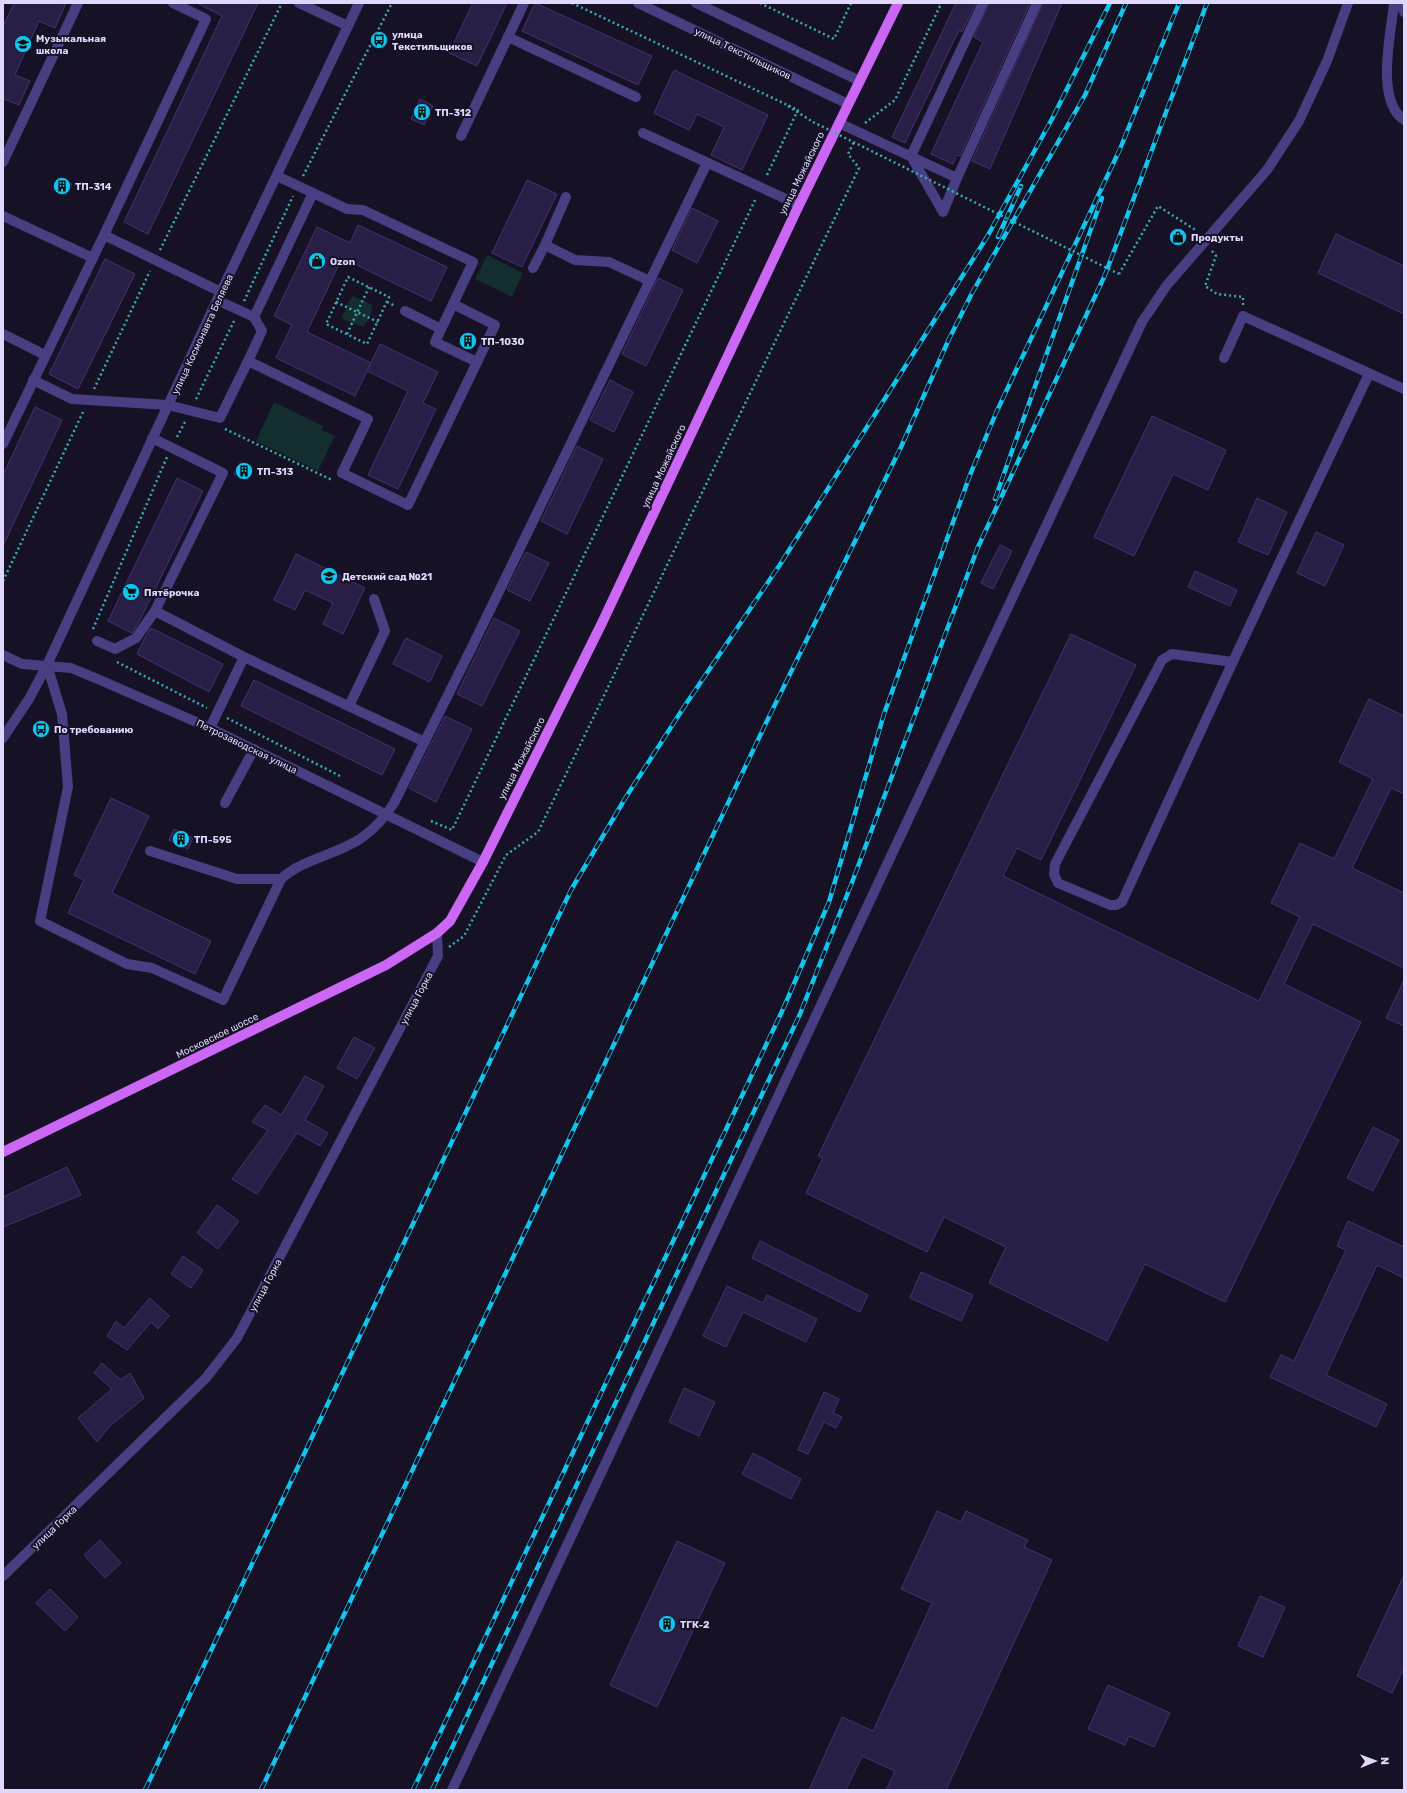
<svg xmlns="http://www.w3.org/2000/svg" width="1407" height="1793" font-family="Rubik,sans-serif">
<rect width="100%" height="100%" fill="#161125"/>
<!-- green -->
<g fill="#142d2f">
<polygon points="487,255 523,273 512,297 475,279"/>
<path d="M352,296L371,304C374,311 368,322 363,327L344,320L342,317Z"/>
<polygon points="274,402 323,426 322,430 335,436 318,471 256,441"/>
</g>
<!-- building -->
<g fill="#291e45" stroke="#43326f">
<polygon points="14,3 66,3 55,28 39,21 15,75 30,81 19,105 4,99 3,100 3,26"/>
<polygon points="197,3 258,3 148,234 124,222 222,16"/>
<polygon points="473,3 507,3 477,66 449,53"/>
<polygon points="535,3 652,56 638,85 522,31"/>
<polygon points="956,3 976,3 962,32 959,30 905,143 892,137"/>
<polygon points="989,3 1030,3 960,156 957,155 953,164 931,154 983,42 974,37"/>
<polygon points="1043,3 1062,3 990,169 972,161"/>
<polygon points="674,70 768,115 742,170 711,155 724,127 697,114 689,130 654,113"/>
<polygon points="420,99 433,106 424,125 411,119"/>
<polygon points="59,177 72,184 66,195 53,189"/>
<polygon points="527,180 557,194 522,267 492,253"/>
<polygon points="692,208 718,221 697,263 672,250"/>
<polygon points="358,225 447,267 431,301 342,258 307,332 371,363 355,396 276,358 292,325 274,316 317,227 350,243"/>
<polygon points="1336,234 1404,266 1404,314 1318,273"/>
<polygon points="105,259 135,274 78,389 49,374"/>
<polygon points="658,278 683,290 646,366 622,354"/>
<polygon points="464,333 476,338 472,349 459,344"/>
<polygon points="380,344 438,372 423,403 436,409 398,489 368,475 408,391 367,371"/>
<polygon points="610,380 633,392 614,432 590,420"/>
<polygon points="35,407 62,420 3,546 3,475"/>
<polygon points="1152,416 1226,450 1208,490 1173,474 1134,556 1094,537"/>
<polygon points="577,446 603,459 567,534 541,521"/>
<polygon points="240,462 253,468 247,480 234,474"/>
<polygon points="177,478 203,491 139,622 132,633 108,621"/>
<polygon points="1257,498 1287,512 1268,555 1238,542"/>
<polygon points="1316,532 1344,545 1325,586 1297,573"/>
<polygon points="1000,545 1012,551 993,589 981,583"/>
<polygon points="526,552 549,563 530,601 507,590"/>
<polygon points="296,554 365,588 343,634 323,624 333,603 305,590 295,610 274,600"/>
<polygon points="1195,571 1237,590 1230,606 1188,587"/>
<polygon points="494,618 520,631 482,706 457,694"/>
<polygon points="151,628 223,664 209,692 137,654 144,639"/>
<polygon points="1071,634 1136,665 1041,860 1017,848 1003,876 1259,1001 1300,917 1271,903 1300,843 1334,859 1373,779 1339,762 1369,699 1404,716 1404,794 1391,788 1352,868 1404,893 1404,968 1313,924 1284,984 1361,1022 1225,1302 1145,1264 1107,1341 989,1283 1006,1247 944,1217 927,1252 806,1193 823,1158 818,1156"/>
<polygon points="406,638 442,656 430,682 393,664"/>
<polygon points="254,680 395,749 382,775 241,706"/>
<polygon points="445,716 472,729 436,802 409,788"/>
<polygon points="111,798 149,816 112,893 211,941 195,974 68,913 84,880 74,875"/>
<polygon points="174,829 193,838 188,849 169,840"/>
<polygon points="1404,980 1404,1026 1386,1018"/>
<polygon points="354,1037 375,1048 357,1079 337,1068"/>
<polygon points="305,1076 324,1086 305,1120 328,1133 320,1146 297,1133 257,1194 232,1179 268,1130 252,1122 265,1105 281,1115"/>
<polygon points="1373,1127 1399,1140 1373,1191 1347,1178"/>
<polygon points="67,1167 81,1195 3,1227 3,1197"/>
<polygon points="217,1205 239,1221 218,1249 197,1233"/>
<polygon points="1348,1221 1404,1247 1404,1278 1377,1265 1326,1375 1387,1404 1376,1427 1270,1377 1281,1355 1294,1361 1346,1250 1337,1246"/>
<polygon points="760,1241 868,1295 860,1312 752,1258"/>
<polygon points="183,1256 203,1270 191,1288 171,1274"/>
<polygon points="921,1272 973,1295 961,1321 910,1298"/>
<polygon points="727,1286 763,1303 767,1295 817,1319 806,1342 743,1312 726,1347 703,1336"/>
<polygon points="150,1298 169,1316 158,1329 151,1322 127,1350 107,1336 116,1321 124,1328"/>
<polygon points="102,1363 121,1380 130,1373 144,1398 110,1426 97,1442 78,1418 112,1389 94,1373"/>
<polygon points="684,1388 715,1402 699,1436 669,1422"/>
<polygon points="824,1392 839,1399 833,1413 842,1417 836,1428 824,1422 808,1454 798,1450"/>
<polygon points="753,1453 801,1479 791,1499 742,1474"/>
<polygon points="937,1511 961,1522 966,1511 1028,1540 1024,1547 1052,1560 946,1790 886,1790 895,1771 862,1756 846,1790 809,1790 842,1717 873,1731 932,1603 901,1589"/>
<polygon points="100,1540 121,1563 105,1578 84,1555"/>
<polygon points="677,1541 725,1563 657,1707 610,1685"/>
<polygon points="1404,1575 1404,1668 1392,1693 1357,1676"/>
<polygon points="50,1589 78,1617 65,1631 36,1603"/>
<polygon points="1260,1596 1285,1607 1263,1657 1238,1646"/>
<polygon points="1108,1685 1170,1713 1154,1747 1129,1736 1125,1745 1088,1729"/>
</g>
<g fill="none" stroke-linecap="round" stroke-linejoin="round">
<!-- path -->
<g stroke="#38adb0" stroke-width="2.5" stroke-dasharray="2 3" stroke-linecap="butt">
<polyline points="572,3 798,110 766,177"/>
<polyline points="760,3 834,39 851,3"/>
<polyline points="788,106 813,122"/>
<polyline points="865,123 895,100 941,4 939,3"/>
<polyline points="303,176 392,3"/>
<polyline points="160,250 282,3"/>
<polyline points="1212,251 1216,256 1205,286 1217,294 1243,297 1243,305"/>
<polyline points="1119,274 1158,206 1197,231"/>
<polygon points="348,277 389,297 367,344 326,324"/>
<polyline points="244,301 293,196"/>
<polyline points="336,302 378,322"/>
<polyline points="387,302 395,306"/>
<polyline points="347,334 369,287"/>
<polyline points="94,389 150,271"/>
<polyline points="196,399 234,321"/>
<polyline points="225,429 332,480"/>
<polyline points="177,437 185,422"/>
<polyline points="3,581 83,412"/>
<polyline points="93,629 167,457"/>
<polyline points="117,662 207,708"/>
<polyline points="227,718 340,776"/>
<polyline points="431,821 452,830 756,198"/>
<polyline points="449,947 464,936 506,855 538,832 859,168 848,154 854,142"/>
</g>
<!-- minor -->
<g stroke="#473f81" stroke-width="10">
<polyline points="299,3 348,26"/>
<polyline points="524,3 508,37 636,97"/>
<polyline points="638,3 848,104"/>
<polyline points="696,3 860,81"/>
<path d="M1394,3C1391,34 1375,100 1404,120"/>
<polyline points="1401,3 1404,12"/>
<polyline points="839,123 957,178 1037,3"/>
<polyline points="643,133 799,205"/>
<polyline points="461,136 508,37"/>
<polyline points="3,162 78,3"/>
<polyline points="957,178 943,212 911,156 983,3"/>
<polyline points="3,216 93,258"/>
<polyline points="104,235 206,19 173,3"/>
<polyline points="545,245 566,197"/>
<polyline points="533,268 545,245 575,260 609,262 650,281"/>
<polyline points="217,300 254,317 262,331 248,361"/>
<polyline points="453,304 435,342 477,362"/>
<polyline points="405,311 441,329"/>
<polyline points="254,317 313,193"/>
<polyline points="3,334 45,355"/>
<polyline points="1224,358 1243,316 1404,389"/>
<polyline points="33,380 72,399 168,405 220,418 248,361 368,419 342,473 408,505 495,325 453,304 473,262 363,210 347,209 277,176"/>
<polyline points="152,438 223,473 155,611 244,657 210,728"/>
<polyline points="3,444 104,235 221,292"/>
<polyline points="97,641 115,649 136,638 155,611"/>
<polyline points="3,655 22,664 71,668 100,680 210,728 483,862"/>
<polyline points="244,657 425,742"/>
<path d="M1233,662L1172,654L1162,660L1055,864L1054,874L1058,883L1110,905H1116L1122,902C1203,725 1285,549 1369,374"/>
<path d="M47,665L62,714L68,787L40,921L127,964L152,968L223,1000L281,879C303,859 335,855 360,839C373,830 386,816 394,803L471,649L707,163"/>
<polyline points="349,706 385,631 374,599"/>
<polyline points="3,738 29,699 47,665 217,300 359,3"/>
<polyline points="225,803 254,749"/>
<polyline points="150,851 237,879 281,879"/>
<polyline points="3,1576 206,1378 237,1338 438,956 437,933"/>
<polyline points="452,1790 1142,322 1167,285 1267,170 1299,121 1327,61 1348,3"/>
</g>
<!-- major -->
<polyline stroke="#cc66f5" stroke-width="10" points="3,1152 386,965 437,933 450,921 483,862 601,625 799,205 898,3"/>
<defs>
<g id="rail">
<polyline points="998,237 1021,186"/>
<polyline points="995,499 1102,198"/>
<polyline points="145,1790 571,890 626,797 684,707 781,563 987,237 1052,119 1110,3"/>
<polyline points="261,1790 766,723 901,447 949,339 972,293 1085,95 1126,3"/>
<polyline points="413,1790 784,1007 829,902 884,714 970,475 996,413 1120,149 1179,3"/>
<polyline points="432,1790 800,1014 851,885 978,547 1105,275 1207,3"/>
</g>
</defs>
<!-- rail casing -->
<use href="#rail" stroke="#10c6ef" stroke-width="4.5"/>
<!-- rail -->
<use href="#rail" stroke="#161125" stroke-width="3" stroke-dasharray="9" stroke-linecap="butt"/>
<!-- path-bridge -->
<polyline stroke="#38adb0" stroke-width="2.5" stroke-dasharray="2 3" stroke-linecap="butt" points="813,122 1119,274"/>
</g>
<!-- icons -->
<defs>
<symbol id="bus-disc" viewBox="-11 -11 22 22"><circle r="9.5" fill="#10c6ef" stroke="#161125"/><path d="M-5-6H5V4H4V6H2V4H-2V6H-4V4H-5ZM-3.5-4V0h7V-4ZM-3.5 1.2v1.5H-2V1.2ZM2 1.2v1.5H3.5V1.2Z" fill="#111"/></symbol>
<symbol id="school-disc" viewBox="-11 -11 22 22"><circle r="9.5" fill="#10c6ef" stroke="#161125"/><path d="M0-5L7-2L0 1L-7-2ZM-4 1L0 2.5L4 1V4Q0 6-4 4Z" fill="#111"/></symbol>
<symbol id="building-disc" viewBox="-11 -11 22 22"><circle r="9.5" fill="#10c6ef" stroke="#161125"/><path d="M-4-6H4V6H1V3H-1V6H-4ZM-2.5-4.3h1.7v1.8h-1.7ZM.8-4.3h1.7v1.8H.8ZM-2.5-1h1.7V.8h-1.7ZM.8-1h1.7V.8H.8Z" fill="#111"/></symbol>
<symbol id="shop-disc" viewBox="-11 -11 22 22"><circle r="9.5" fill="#10c6ef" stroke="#161125"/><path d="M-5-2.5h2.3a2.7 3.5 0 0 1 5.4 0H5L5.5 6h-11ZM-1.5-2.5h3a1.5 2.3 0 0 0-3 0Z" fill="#111"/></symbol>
<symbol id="supermarket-disc" viewBox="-11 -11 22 22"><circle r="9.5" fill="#10c6ef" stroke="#161125"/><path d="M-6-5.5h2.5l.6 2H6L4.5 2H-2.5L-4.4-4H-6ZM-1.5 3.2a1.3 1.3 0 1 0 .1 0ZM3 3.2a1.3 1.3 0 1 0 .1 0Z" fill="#111"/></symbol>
</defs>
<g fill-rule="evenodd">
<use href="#bus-disc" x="369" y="30" width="20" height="20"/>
<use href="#school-disc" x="13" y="34" width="20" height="20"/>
<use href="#building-disc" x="412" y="102" width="20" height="20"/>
<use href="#building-disc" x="52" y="176" width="20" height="20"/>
<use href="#shop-disc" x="1168" y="227" width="20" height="20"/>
<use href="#shop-disc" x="307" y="251" width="20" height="20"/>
<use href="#building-disc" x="458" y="331" width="20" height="20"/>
<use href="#building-disc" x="234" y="461" width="20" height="20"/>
<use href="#school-disc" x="319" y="566" width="20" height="20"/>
<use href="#supermarket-disc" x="121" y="582" width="20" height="20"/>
<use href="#bus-disc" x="31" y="719" width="20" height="20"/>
<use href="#building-disc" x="171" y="829" width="20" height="20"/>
<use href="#building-disc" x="657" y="1614" width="20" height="20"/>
</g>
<g text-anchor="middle" stroke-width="4" stroke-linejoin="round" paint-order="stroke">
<!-- poi labels -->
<g font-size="10" font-weight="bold" fill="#dfd7fc" stroke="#161125" text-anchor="start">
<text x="392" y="38">улица<tspan x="392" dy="12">Текстильщиков</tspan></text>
<text x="36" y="42">Музыкальная<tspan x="36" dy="12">школа</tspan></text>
<text x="435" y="116">ТП-312</text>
<text x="75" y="190">ТП-314</text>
<text x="1191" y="241">Продукты</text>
<text x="330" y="265">Ozon</text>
<text x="481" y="345">ТП-1030</text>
<text x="257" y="475">ТП-313</text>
<text x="342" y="580">Детский сад №21</text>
<text x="144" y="596">Пятёрочка</text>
<text x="54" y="733">По требованию</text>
<text x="194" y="843">ТП-595</text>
<text x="680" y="1628">ТГК-2</text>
</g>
<!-- street labels -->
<g font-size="10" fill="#dfd7fc" stroke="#161125">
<text transform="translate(743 53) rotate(26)" y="4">улица Текстильщиков</text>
<text transform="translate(801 173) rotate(-64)" y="4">улица Можайского</text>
<text transform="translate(202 334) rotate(-65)" y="4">улица Космонавта Беляева</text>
<text transform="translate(663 466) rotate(-65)" y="4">улица Можайского</text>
<text transform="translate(247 746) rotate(26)" y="4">Петрозаводская улица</text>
<text transform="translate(521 758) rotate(-63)" y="4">улица Можайского</text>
<text transform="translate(416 998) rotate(-62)" y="4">улица Горка</text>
<text transform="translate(217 1035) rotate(-26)" y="4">Московское шоссе</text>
<text transform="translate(265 1285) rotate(-62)" y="4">улица Горка</text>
<text transform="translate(54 1527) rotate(-44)" y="4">улица Горка</text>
</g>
</g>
<!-- border -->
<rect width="1407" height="1793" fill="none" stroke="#dfd7fc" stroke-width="8"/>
<!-- north arrow -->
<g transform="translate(1375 1761) rotate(89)" stroke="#161125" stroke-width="3" paint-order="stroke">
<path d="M0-3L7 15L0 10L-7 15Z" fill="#dfd7fc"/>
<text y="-6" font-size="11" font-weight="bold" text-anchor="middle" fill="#dfd7fc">N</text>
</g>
</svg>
